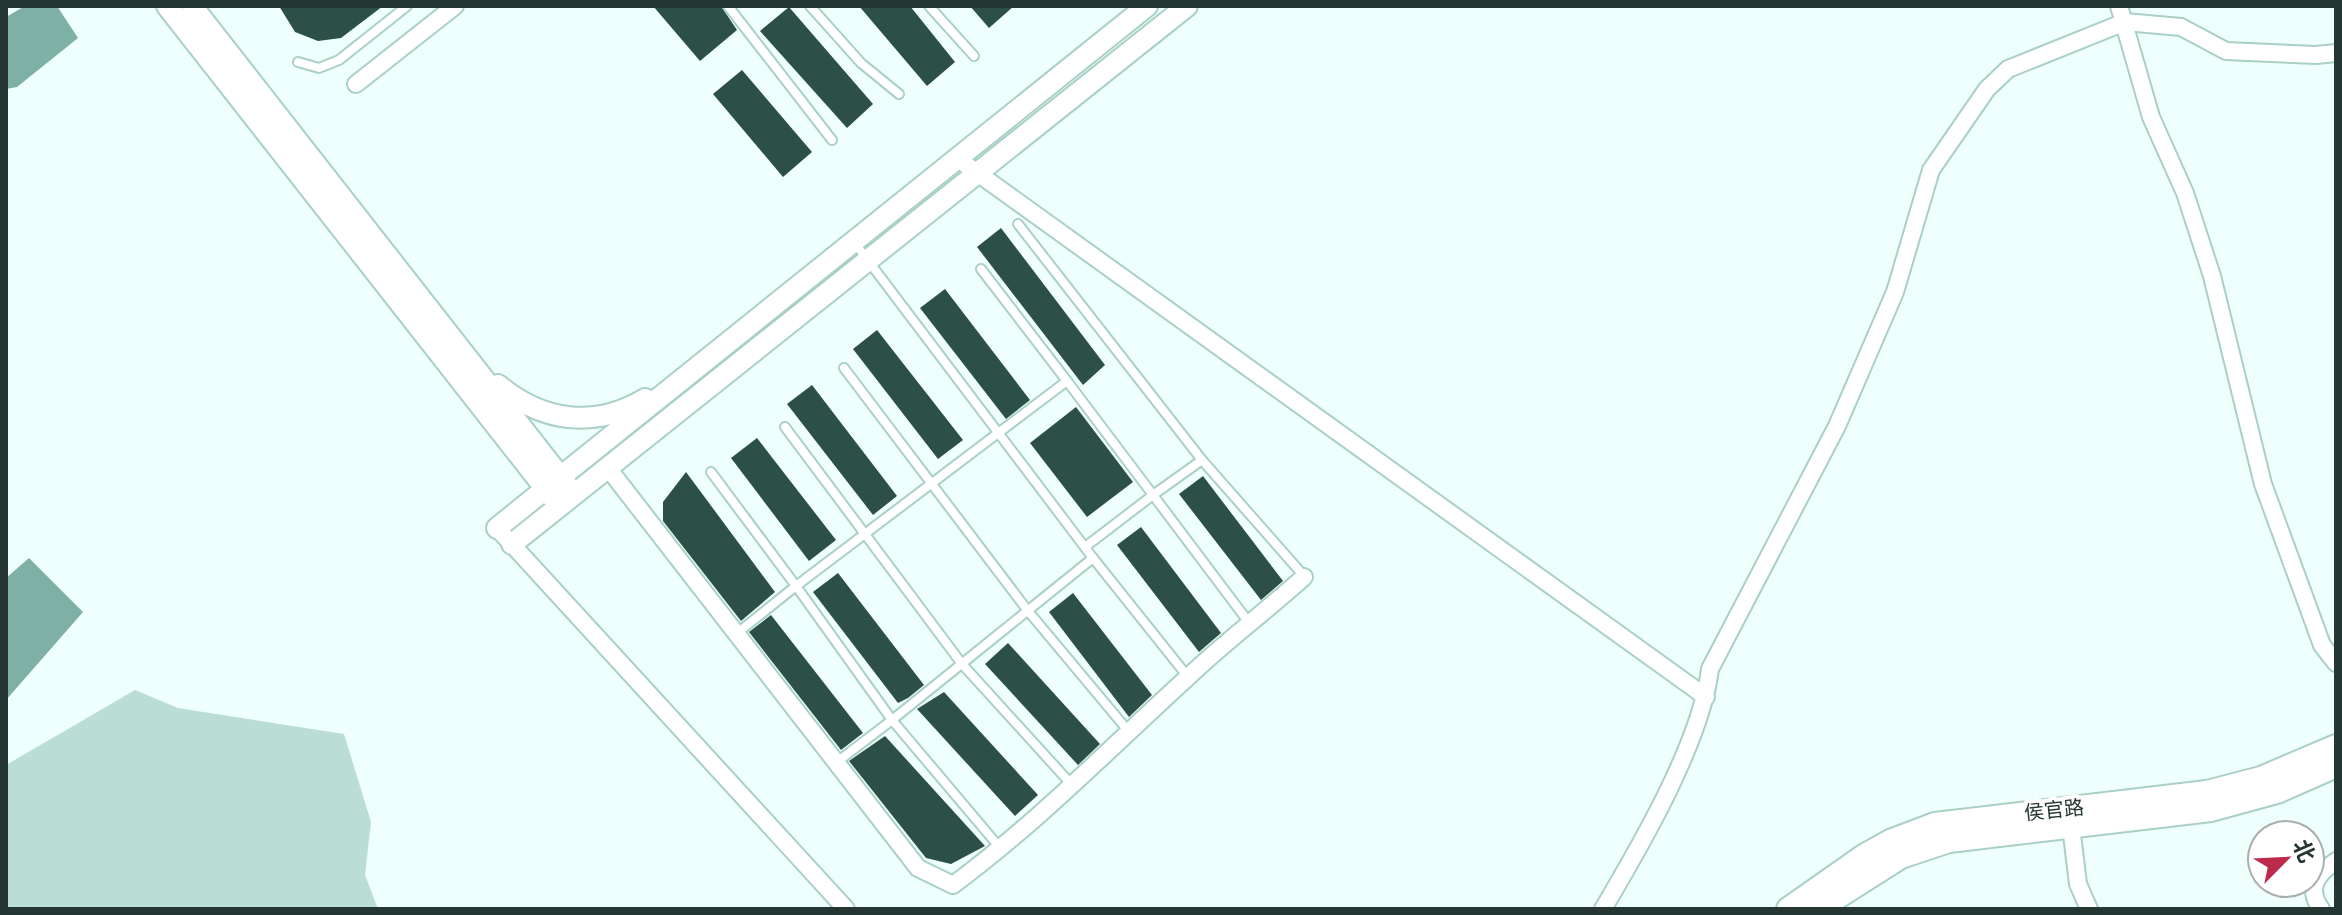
<svg xmlns="http://www.w3.org/2000/svg" width="2342" height="915" font-family="'Asap Condensed','Noto Sans SC',sans-serif">
<rect width="100%" height="100%" fill="#effffb"/>
<!-- green -->
<polygon fill="#baded5" points="135,690 178,708 344,734 371,822 365,875 378,909 6,909 6,765"/>
<!-- water -->
<g fill="#7eb0a5">
<polygon points="25,6 57,6 78,38 17,87 6,89 6,17"/>
<polygon points="29,558 83,612 6,700 6,578"/>
</g>
<!-- building -->
<g fill="#2c4f48">
<polygon points="279,6 383,6 341,38 318,41 295,32"/>
<polygon points="653,6 721,6 737,30 700,61"/>
<polygon points="859,6 910,6 955,62 927,86"/>
<polygon points="970,6 1014,6 989,28"/>
<polygon points="789,7 873,104 847,128 760,31"/>
<polygon points="742,70 812,152 783,177 713,94"/>
<polygon points="1001,228 1105,365 1083,385 977,247"/>
<polygon points="945,289 1030,400 1006,419 920,308"/>
<polygon points="877,330 963,440 938,459 853,349"/>
<polygon points="812,385 897,496 873,515 787,404"/>
<polygon points="1076,407 1133,482 1087,517 1030,443"/>
<polygon points="757,438 836,540 809,561 731,458"/>
<polygon points="686,472 775,592 741,621 663,521 663,502"/>
<polygon points="1203,476 1283,581 1261,600 1179,494"/>
<polygon points="1141,527 1221,633 1199,652 1117,545"/>
<polygon points="838,573 924,685 908,698 898,703 813,592"/>
<polygon points="1073,593 1152,695 1129,717 1049,612"/>
<polygon points="771,615 863,733 841,750 749,632"/>
<polygon points="1008,643 1100,744 1078,765 985,664"/>
<polygon points="944,692 1038,795 1015,816 917,709"/>
<polygon points="885,736 985,846 951,864 926,858 849,761"/>
</g>
<g fill="none" stroke-linecap="round" stroke-linejoin="round">
<defs>
<g id="service">
<polyline points="728,6 832,140"/>
<polyline points="810,6 861,63 899,94"/>
<polyline points="929,6 974,56"/>
<polyline points="298,62 319,68 339,60 407,6"/>
<polyline points="1018,224 1202,460"/>
<polyline points="981,269 1067,381"/>
<polyline points="844,368 1028,611 1130,733"/>
<polyline points="785,427 962,664 1072,785"/>
<polyline points="711,472 796,586 1067,381 1153,495 1085,547"/>
<polyline points="1093,558 1188,677"/>
<polyline points="1250,624 1153,495 1202,460 1304,576"/>
<polyline points="736,634 796,586 892,720 1093,558 854,242"/>
<polyline points="837,762 892,720 1001,849"/>
</g>
<g id="minor">
<polyline points="2119,6 2151,117 2185,193 2212,276 2263,484 2322,645 2336,663"/>
<polyline points="356,84 455,6"/>
<polyline points="958,159 1706,697"/>
<path d="M608,468L918,868L953,885C1038,822 1110,748 1188,677C1225,642 1266,611 1304,577"/>
<polyline points="497,528 846,909"/>
<polyline points="2070,818 2078,884 2089,909"/>
<path d="M1603,909C1641,845 1701,742 1710,669L1837,426L1895,292L1931,170L1987,89L2008,69L2125,22L2181,27L2226,51L2316,55L2336,53"/>
<path d="M2321,909C2306,888 2317,874 2336,861"/>
</g>
<g id="tertiary">
<polyline points="167,6 552,497"/>
<polyline points="192,6 569,488"/>
<path d="M498,385C543,422 594,429 645,399"/>
<polyline points="497,528 1147,6"/>
<polyline points="512,544 1187,6"/>
</g>
<g id="secondary">
<polyline points="1788,909 1865,855 1890,841 1935,824 2207,792 2261,778 2336,746"/>
<polyline points="1819,909 1901,857 1949,841 2211,810 2277,792 2336,766"/>
</g>
</defs>
<!-- service casing -->
<use href="#service" stroke="#a9d0c7" stroke-width="12"/>
<!-- minor casing -->
<use href="#minor" stroke="#a9d0c7" stroke-width="20"/>
<!-- tertiary casing -->
<use href="#tertiary" stroke="#a9d0c7" stroke-width="24"/>
<!-- secondary casing -->
<use href="#secondary" stroke="#a9d0c7" stroke-width="26"/>
<!-- service -->
<use href="#service" stroke="#fff" stroke-width="8"/>
<!-- minor -->
<use href="#minor" stroke="#fff" stroke-width="16"/>
<!-- tertiary -->
<use href="#tertiary" stroke="#fff" stroke-width="20"/>
<!-- secondary -->
<use href="#secondary" stroke="#fff" stroke-width="22"/>
</g>
<g text-anchor="middle" stroke-width="8" stroke-linejoin="round" paint-order="stroke">
<!-- street labels -->
<g font-size="20" fill="#263632" stroke="#fff">
<text transform="translate(2054 810) rotate(-6)" y="7">侯官路</text>
</g>
</g>
<!-- border -->
<rect width="2342" height="915" fill="none" stroke="#263632" stroke-width="16"/>
<!-- north arrow -->
<g transform="translate(2286 859) rotate(66)"><circle r="38" fill="#ffffff" stroke="#a8afad" stroke-width="2"/>
<path d="M0-6L14 30L0 20L-14 30Z" fill="#bc2b4c"/>
<text y="-12" font-size="22" font-weight="bold" text-anchor="middle" fill="#263632">北</text>
</g>
</svg>
